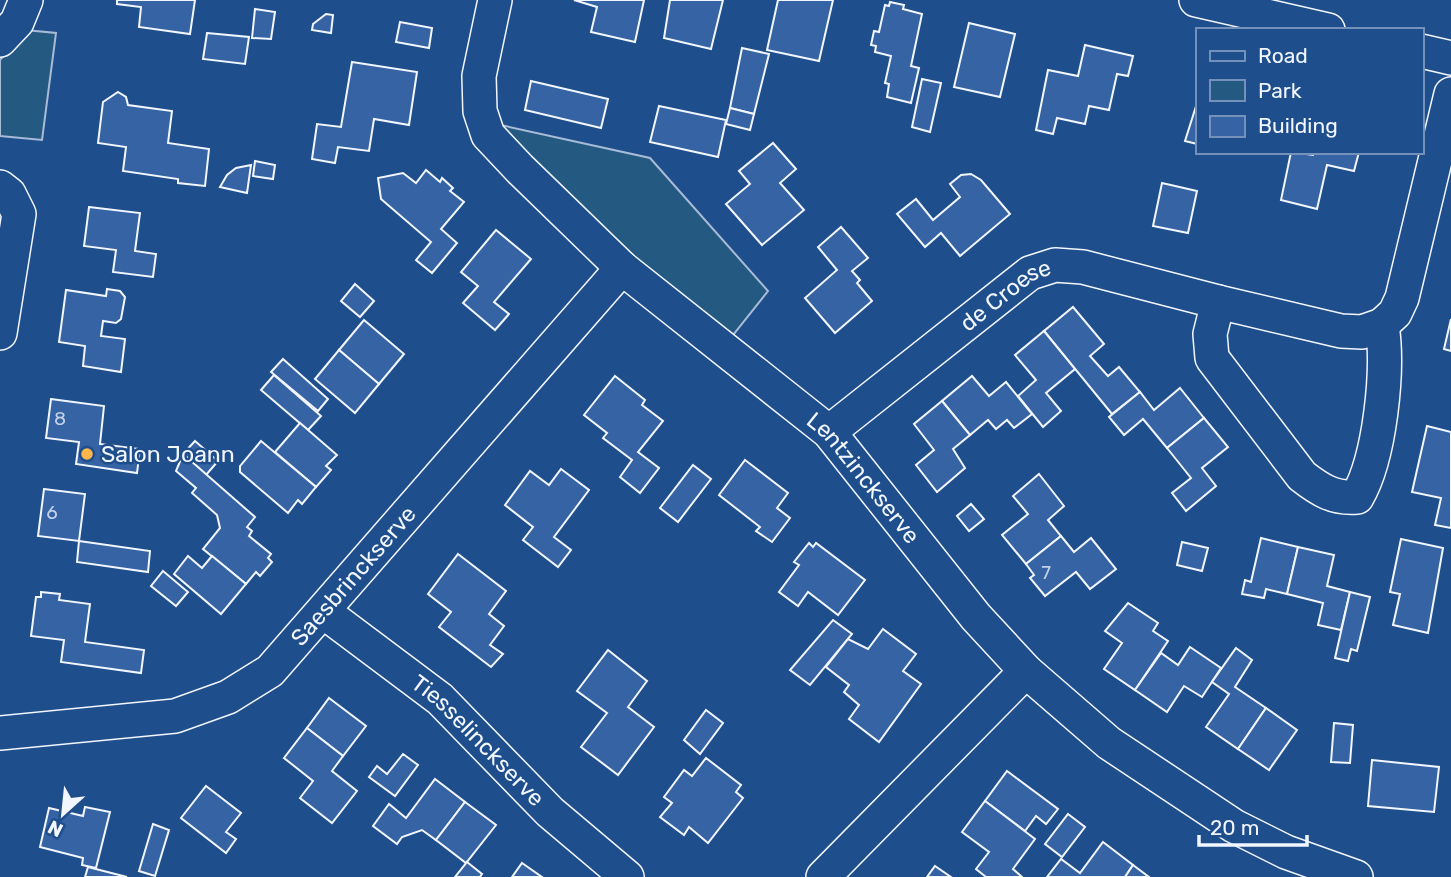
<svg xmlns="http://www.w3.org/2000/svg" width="1451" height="877" font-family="Rubik,sans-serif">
<rect width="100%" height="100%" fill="#1f4e8c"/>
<!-- green -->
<g fill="#245a82" stroke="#a8bbd7" stroke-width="2">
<polygon points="25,30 56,33 42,140 0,136 0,60"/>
<polygon points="496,124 650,158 768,291 733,335 628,253"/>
</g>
<!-- building -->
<g fill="#3563a3" stroke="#f2f6ff" stroke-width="2">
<polygon points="117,0 195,0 190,34 139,27 141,7 117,4"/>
<polygon points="574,0 644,0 635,42 591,32 597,7"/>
<polygon points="670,0 723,0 711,49 664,38"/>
<polygon points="778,0 833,0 819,61 767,50"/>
<polygon points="890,2 904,5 903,9 922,14 911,66 919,68 911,103 887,97 889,84 885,83 891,56 875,52 876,46 871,45 874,31 879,32 885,5 889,6"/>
<polygon points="255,9 275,12 271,39 252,38"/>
<polygon points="326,14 333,15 331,33 312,30 313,24"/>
<polygon points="400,22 432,28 429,48 396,42"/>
<polygon points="969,23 1015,34 1000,97 954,87"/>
<polygon points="207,33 249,37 245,64 203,59"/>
<polygon points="1085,45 1133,56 1128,76 1117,74 1109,110 1089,106 1085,124 1057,118 1053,134 1036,130 1048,70 1078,76"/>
<polygon points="742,48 769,54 754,114 730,108"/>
<polygon points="352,62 417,72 409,125 374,119 369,151 338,147 335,163 312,159 317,124 341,127"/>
<polygon points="922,79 941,83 930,132 912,127"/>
<polygon points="531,81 608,99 601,128 525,110"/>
<polygon points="118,92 126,97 128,105 172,111 168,143 209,149 205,186 178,183 178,179 123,171 126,147 98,143 103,102"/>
<polygon points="1197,103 1197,144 1185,141"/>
<polygon points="659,106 726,120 718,157 650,142"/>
<polygon points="730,108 754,114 750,130 726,124"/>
<polygon points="773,143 796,169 780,183 804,210 762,245 726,204 750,184 739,171"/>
<polygon points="1291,152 1313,155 1314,152 1359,152 1354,171 1327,165 1317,209 1281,200"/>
<polygon points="255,161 275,165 273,179 253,176"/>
<polygon points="251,165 247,193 220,187 227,175 236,168"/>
<polygon points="426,170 440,182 442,178 453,188 450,191 464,202 441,229 457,243 432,273 416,260 431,242 381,199 378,178 403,173 416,183"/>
<polygon points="971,174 981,180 1010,214 960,256 941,233 925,247 897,214 916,199 933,220 960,197 950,184 961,175"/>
<polygon points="1162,183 1197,191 1188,233 1153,226"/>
<polygon points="89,207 140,213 135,251 156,254 153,277 113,272 116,250 84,246"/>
<polygon points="841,227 868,258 852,271 860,280 857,283 872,301 835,333 805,298 837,270 818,247"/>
<polygon points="496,230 531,259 494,302 509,314 495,330 463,303 478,286 461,272"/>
<polygon points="355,284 374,301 360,317 341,301"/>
<polygon points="107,289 120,291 125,297 121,319 116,323 103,321 101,336 125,339 121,372 83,366 85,346 59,342 66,290 106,296"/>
<polygon points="1073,307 1104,344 1090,356 1108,376 1119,367 1140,392 1112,414 1044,331"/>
<polygon points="1451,319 1451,351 1444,349"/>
<polygon points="364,320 404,354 379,384 339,350"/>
<polygon points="1044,331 1075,369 1046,393 1061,411 1043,427 1018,396 1036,380 1015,355"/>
<polygon points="339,350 379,384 355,413 315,379"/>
<polygon points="283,359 328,399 318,411 271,372"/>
<polygon points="274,375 321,416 308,430 261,390"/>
<polygon points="615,376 645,400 642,405 663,421 638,452 659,468 640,493 620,477 632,460 603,438 607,433 584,415"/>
<polygon points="972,376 989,396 1006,382 1032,414 1014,428 1007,420 996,429 988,420 970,435 942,401"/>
<polygon points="1180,388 1204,418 1167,448 1143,419 1124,435 1109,417 1140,392 1154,410"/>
<polygon points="51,399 104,406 100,444 140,449 137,473 76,464 79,442 46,438"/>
<polygon points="942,401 970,435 953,449 965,468 937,492 916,465 934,450 914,424"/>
<polygon points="1204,418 1228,447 1202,468 1216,486 1186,511 1172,493 1191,478 1167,448"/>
<polygon points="300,423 337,455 326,466 331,470 316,487 275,452"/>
<polygon points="1427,426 1451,432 1451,528 1435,525 1441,498 1412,492"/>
<polygon points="195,441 218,461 206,475 183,454"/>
<polygon points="261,441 316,487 302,504 298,500 288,513 240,472 240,466"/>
<polygon points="183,454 255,517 247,527 252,531 249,536 271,554 268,558 272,562 260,576 256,572 246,584 203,549 220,528 217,515 192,493 196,488 176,471"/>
<polygon points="745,460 788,493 777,508 790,518 772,542 756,531 760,527 719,495"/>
<polygon points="693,465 711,479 678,522 660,508"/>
<polygon points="561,469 589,490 554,537 571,550 558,567 523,540 533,527 505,505 530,471 549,485"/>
<polygon points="1039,474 1064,506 1048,520 1061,536 1026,564 1002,535 1028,514 1013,496"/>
<polygon points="44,489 85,494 79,541 38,536"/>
<polygon points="971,504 984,519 969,531 957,516"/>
<polygon points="1061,536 1074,552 1091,538 1116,569 1090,589 1076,572 1045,596 1030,578 1034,575 1026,564"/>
<polygon points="1261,538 1298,547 1287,594 1266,589 1264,598 1242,594 1245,580 1251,582"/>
<polygon points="1401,539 1443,548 1428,633 1393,625 1400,594 1390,592"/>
<polygon points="79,541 150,551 148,572 77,562"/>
<polygon points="1182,542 1208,548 1202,571 1177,565"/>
<polygon points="809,543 813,547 816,543 865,580 838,615 808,592 798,606 779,592 799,565 794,562"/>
<polygon points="1298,547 1334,555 1327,586 1350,592 1341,630 1318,625 1323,603 1287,594"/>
<polygon points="458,554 506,591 489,614 504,626 490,645 503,654 491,667 439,627 451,612 428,594"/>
<polygon points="188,556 202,568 212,556 246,584 221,614 174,574"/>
<polygon points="163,571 188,592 176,606 151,586"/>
<polygon points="41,592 60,594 59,600 90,604 85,642 144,650 141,673 61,662 64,640 31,636 36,597 41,597"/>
<polygon points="1350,592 1370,597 1357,651 1351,649 1348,661 1335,658"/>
<polygon points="1128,603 1158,623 1153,631 1168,641 1135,690 1104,669 1122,643 1105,631"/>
<polygon points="833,620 852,634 810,685 790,670"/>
<polygon points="883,629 916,654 903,671 921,684 879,742 849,719 859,705 844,692 849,685 826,667 848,639 868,649"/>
<polygon points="1190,647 1221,668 1202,697 1184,686 1167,712 1135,690 1161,653 1178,665"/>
<polygon points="1236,648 1252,660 1235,687 1266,708 1238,749 1206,727 1229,694 1212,682"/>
<polygon points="608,650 647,681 628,707 654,727 618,775 581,747 607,713 577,691"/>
<polygon points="329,698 366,726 343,756 307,728"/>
<polygon points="1266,708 1297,730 1269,770 1238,749"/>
<polygon points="706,710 723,723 700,754 684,740"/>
<polygon points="1334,723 1353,725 1350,763 1331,762"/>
<polygon points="307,728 343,756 332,771 357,791 332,823 300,798 313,781 284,758"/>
<polygon points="403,754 418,765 395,796 369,777 377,766 387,774"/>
<polygon points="706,758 741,785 736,792 743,798 708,843 689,827 684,835 660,817 672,803 664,797 684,770 692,776"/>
<polygon points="1372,760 1439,767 1434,812 1368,806"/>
<polygon points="1007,771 1058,809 1046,824 1036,816 1025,831 985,801"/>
<polygon points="435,779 465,802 436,840 422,830 402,837 397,844 373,826 389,804 406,818"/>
<polygon points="206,786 241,813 226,832 236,839 226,853 181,818"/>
<polygon points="985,801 1035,839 1013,869 1022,877 986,877 976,869 989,852 962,832"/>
<polygon points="465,802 496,825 466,863 436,840"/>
<polygon points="85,807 110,812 96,868 82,865 83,858 40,847 49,808 83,816"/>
<polygon points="1068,814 1085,827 1062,857 1045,844"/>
<polygon points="153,824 169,830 155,876 139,871"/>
<polygon points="1103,842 1133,865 1125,877 1047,877 1061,859 1080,873"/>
<polygon points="467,862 482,874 480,877 455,877"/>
<polygon points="522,863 542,877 512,877"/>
<polygon points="1133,865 1149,877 1125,877"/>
<polygon points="935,866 951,877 927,877"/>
<polygon points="88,867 127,877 85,877"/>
</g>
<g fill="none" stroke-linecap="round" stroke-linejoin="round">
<defs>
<g id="street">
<path id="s1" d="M495,0L479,76L480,111L488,135L520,169L622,268L829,432L976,617L1026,671L1109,743L1234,826L1286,852L1356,877"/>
<polyline points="1196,0 1328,30"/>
<polyline points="0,40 17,22 26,0"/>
<polyline points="1421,51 1451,58"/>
<polyline points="0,187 9,194 19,214 0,333"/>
<polyline points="1218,302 1341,331 1362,332 1382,325"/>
<path id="s2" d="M829,432L1030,273L1055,265L1083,267L1218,302L1210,334L1212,358L1302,476C1320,490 1334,499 1357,497C1380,458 1389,370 1382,325L1395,313L1402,298L1451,94"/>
<path id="s3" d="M324,612L440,699L550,812L627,877"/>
<path id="s4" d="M0,733L175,716L228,697L270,671L622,268"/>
<polyline points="823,877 1026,671"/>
</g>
</defs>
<!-- street casing -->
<use href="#street" stroke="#f2f6ff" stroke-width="36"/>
<!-- street -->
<use href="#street" stroke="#1f4e8c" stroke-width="33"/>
</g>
<!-- markers -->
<circle fill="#ffb74d" stroke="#1f4e8c" stroke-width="2.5" cx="87" cy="454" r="7"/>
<g text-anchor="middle" stroke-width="5" stroke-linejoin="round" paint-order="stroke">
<!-- number labels -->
<g font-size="19" fill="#c3d1e8">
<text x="60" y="425">8</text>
<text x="52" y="519">6</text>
<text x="1046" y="579">7</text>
</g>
<!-- street labels -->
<g font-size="23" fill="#f2f6ff" stroke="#1f4e8c">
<text dy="8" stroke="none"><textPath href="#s2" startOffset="224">de Croese</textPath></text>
<text dy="8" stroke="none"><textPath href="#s1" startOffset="648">Lentzinckserve</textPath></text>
<text dy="8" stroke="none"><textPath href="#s4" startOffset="408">Saesbrinckserve</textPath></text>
<text dy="8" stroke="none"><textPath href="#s3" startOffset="201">Tiesselinckserve</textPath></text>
</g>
<!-- poi labels -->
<g font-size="23" fill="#f2f6ff" stroke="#1f4e8c" text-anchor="start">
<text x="101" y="462">Salon Joann</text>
</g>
</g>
<!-- legend -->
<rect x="1196" y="28" width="228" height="126" fill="#1f4e8c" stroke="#7391ba" stroke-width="2"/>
<rect x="1210" y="51" width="35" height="10" fill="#1f4e8c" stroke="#7391ba" stroke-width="2"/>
<text x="1258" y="63" font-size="21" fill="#f2f6ff">Road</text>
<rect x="1210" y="80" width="35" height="21" fill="#245a82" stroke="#7391ba" stroke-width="2"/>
<text x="1258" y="98" font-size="21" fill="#f2f6ff">Park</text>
<rect x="1210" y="116" width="35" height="21" fill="#3563a3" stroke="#7391ba" stroke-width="2"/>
<text x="1258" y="133" font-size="21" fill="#f2f6ff">Building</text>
<!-- north arrow -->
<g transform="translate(63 814) rotate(207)" stroke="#1f4e8c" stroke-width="5" paint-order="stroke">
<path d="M0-5L12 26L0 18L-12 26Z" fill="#f2f6ff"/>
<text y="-10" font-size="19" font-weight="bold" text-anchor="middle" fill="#f2f6ff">N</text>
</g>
<!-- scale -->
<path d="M1199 835v10h108v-10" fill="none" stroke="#f2f6ff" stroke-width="3.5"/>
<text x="1210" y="835" font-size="21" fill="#f2f6ff" stroke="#1f4e8c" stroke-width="5" paint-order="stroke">20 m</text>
</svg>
